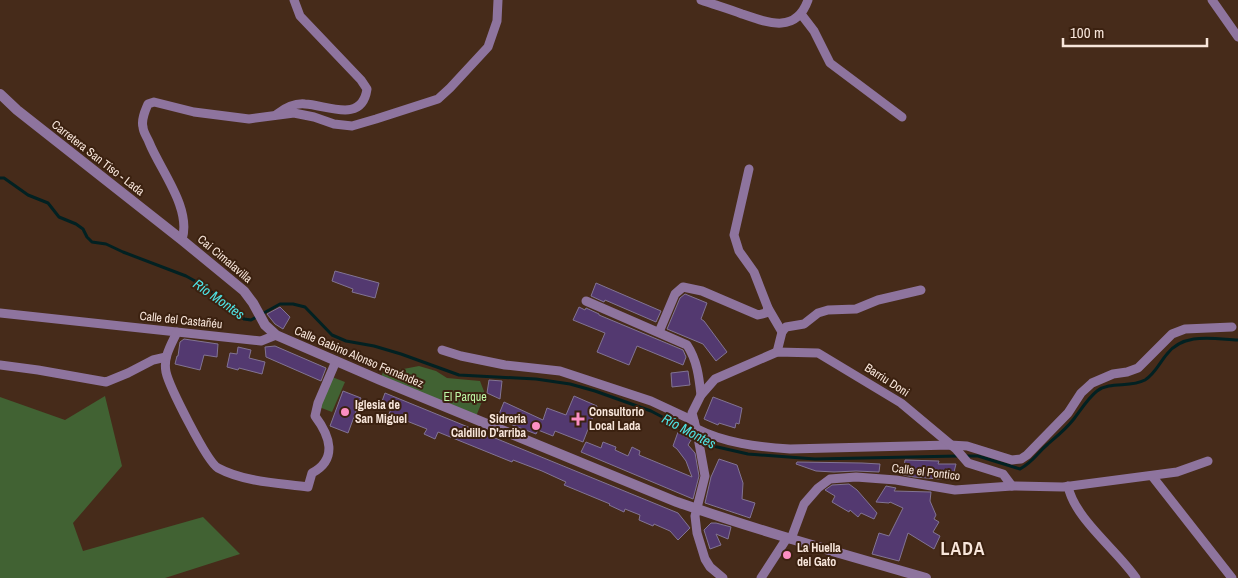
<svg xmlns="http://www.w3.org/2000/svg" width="1238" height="578" font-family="'Archivo Narrow',sans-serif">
<rect width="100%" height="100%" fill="#462b1a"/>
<!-- green -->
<g fill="#416233">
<polygon points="419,366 436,371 447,378 480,381 485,394 475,419 380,380 385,367 393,371"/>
<polygon points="332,377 345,382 332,412 319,407"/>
<polygon points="105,396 122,466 73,523 83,551 203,517 240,554 165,578 0,578 0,397 65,420"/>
</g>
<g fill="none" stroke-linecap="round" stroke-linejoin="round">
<!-- stream -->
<g stroke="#022122" stroke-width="3">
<polyline points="0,178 4,178 28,195 48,203 59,217 76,224 83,229 87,237 92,242 106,244 123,252 186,276 204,286 244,319 251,320 280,304 293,304 305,307 332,335 346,341 374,346 401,354 459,375 536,379 570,384 595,391 651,411 668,420 690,435 713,446 748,454 815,459 958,456"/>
<path d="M964,456H978L1020,469C1035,460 1036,454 1048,444C1057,436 1065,430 1073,420C1080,411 1088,398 1097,391C1110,381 1130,388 1145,380C1155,374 1160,362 1167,354C1184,332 1214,339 1238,340"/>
</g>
</g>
<!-- building -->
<g fill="#533970" stroke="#827493">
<polygon points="335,271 379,283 375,298 352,292 353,289 332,281"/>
<polygon points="596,283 661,311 656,322 605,300 604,302 591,296"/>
<polygon points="685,294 707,303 701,319 704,321 727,352 716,361 703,344 667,329 680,298"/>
<polygon points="280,307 290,317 283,329 275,324 267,314"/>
<polygon points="579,307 585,310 586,308 599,314 599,315 683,350 686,357 683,365 637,346 629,365 597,352 605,333 573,320"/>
<polygon points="184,339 218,344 217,357 204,355 200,370 175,364 177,356 178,356 180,342"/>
<polygon points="275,346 326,368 321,381 266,357 265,347"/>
<polygon points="238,347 251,350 249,358 265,362 262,374 239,368 238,370 227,367 230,353 237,354"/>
<polygon points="688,371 690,385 672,387 671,373"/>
<polygon points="489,380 502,381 500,399 487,393"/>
<polygon points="343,391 361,398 348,433 330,426"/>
<polygon points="385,393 678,513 690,528 678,540 670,531 654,524 653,526 639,520 640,515 625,509 624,512 609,505 610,504 564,485 566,482 542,471 513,460 512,462 438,432 435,439 424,434 427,429 389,414 391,409 381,404"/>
<polygon points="574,396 597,406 583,442 555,431 553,436 538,430 536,434 497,419 504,402 543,420 547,408 566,415"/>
<polygon points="713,397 742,408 739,424 736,423 735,428 719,423 718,425 704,419"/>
<polygon points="678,432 691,440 688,445 695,453 699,476 693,499 581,452 586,442 601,448 603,442 616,447 615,450 628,456 632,447 640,451 639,455 692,477 686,461 677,449 673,446"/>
<polygon points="719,459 737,465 743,483 742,499 755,503 750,518 705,503 711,477"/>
<polygon points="905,460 939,461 938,464 956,464 952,480 914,477 903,475"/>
<polygon points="797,462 862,463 880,464 879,472 856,471 834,472 816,471 796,464"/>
<polygon points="849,484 857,490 877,513 874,519 861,513 858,517 850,510 849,512 832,502 835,496 825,490 832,485"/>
<polygon points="886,486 896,488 894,491 931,492 930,501 936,515 934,519 939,522 933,532 940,536 934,549 908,533 899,561 872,554 879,533 889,536 903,508 890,502 889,503 876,502"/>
<polygon points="711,523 716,523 731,527 728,539 716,534 721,545 710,549 704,530"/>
</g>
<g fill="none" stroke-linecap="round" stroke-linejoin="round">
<!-- minor -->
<g stroke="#8e749e" stroke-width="9">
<path d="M701,0C715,5 729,9 742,14C768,23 796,34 808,0"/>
<polyline points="1212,0 1238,37"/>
<polyline points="801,14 814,31 830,63 902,117"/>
<path d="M277,114C285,108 295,103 305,104C327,105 362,124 367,89L361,80L300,16L294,0"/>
<polyline points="749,169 734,235 739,251 754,272 768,308 782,332"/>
<path d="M182,240C192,208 160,170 149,142C147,137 143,132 143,127C141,120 145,111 148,104L154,102L194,112L249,119L294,113L314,117L334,124L352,126L376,119L438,99L450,88L488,47L497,21L498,0"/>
<path d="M586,301L687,345C697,360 699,377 701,395"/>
<polyline points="0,313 261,341 276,335"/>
<path d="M177,332C171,345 163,357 166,372C169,386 207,462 218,468C244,482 279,483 308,487L312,473C338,459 330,436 315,416L318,403L336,361"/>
<polyline points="659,332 675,294 683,287 702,291 758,315 766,313 768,308"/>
<polyline points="442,350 461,356 505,365 560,371 651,401 694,421"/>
<polyline points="777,352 782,332 786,327 804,324 818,313 828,310 856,309 878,300 921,290"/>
<polyline points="0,365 38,370 106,382 128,373 153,360 166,357"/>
<path d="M695,428C724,443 758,447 790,449L950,445L967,446L1012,460L1021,459L1027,455L1068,413L1081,393L1092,383L1113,374L1127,372L1138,368L1172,334L1185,329L1232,327"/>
<polyline points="1152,476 1232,578"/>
<path d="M1068,486C1074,518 1117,550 1136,578"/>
<polyline points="791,539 804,504 818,488 830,479 856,477 896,480 955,490 1012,486 1063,487 1177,472 1208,461"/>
<polyline points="723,578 710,567 705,559 697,533 695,516 705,476 697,432 692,413 701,395 715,379 777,352 818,353 901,403 956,449 968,463 1003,474 1012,486"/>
<polyline points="761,578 787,538"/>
</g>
<!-- tertiary -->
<path stroke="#8e749e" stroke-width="10" d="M0,94L17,110L182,240L244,291L253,303L265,325L276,335L380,380L677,502C759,531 843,554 926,578"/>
</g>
<!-- markers -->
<g fill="#fc8fc2" stroke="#3b2110" stroke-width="2">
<circle cx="345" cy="412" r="5"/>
<path d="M575.5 411.5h5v5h5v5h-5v5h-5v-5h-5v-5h5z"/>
<circle cx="536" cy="426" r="5"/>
<circle cx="787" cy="555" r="5"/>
</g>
<g text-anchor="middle" stroke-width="4" stroke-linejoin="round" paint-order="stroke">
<!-- street labels -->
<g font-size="12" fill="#f8e6db" stroke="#3b2110">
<text transform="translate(98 158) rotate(38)" y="4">Carretera San Tiso - Lada</text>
<text transform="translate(225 259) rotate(40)" y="4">Cai Cimalavilla</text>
<text transform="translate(181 320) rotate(6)" y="4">Calle del Castañéu</text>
<text transform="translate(359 357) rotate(23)" y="4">Calle Gabino Alonso Fernández</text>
<text transform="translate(887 380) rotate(33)" y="4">Barriu Doni</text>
<text transform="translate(926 472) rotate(7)" y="4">Calle el Pontico</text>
</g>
<!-- park labels -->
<g font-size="12" fill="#bef8a6" stroke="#3b2110">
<text x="465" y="401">El Parque</text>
</g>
<!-- poi labels -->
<g font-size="12" font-weight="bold" fill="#f8e6db" stroke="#3b2110" text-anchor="start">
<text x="355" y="409">Iglesia de<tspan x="355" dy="14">San Miguel</tspan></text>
<text x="589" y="416">Consultorio<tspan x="589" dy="14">Local Lada</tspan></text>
<text x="526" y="423" text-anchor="end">Sidreria<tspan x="526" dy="14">Caldillo D'arriba</tspan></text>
<text x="797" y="552">La Huella<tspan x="797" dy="14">del Gato</tspan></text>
</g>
<!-- water labels -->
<g font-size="14" font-style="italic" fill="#4ee2e4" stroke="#3b2110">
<text transform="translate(219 299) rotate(35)" y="5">Río Montes</text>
<text transform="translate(689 431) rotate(28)" y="5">Río Montes</text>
</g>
<!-- district labels -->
<g font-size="18" font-weight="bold" letter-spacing="1" fill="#f8e6db" stroke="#3b2110">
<text x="963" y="555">LADA</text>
</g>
</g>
<!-- scale -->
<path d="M1063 38v8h144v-8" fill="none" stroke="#f8e6db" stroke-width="2.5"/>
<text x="1070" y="38" font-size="15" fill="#f8e6db" stroke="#3b2110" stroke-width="4" paint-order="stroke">100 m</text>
</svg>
